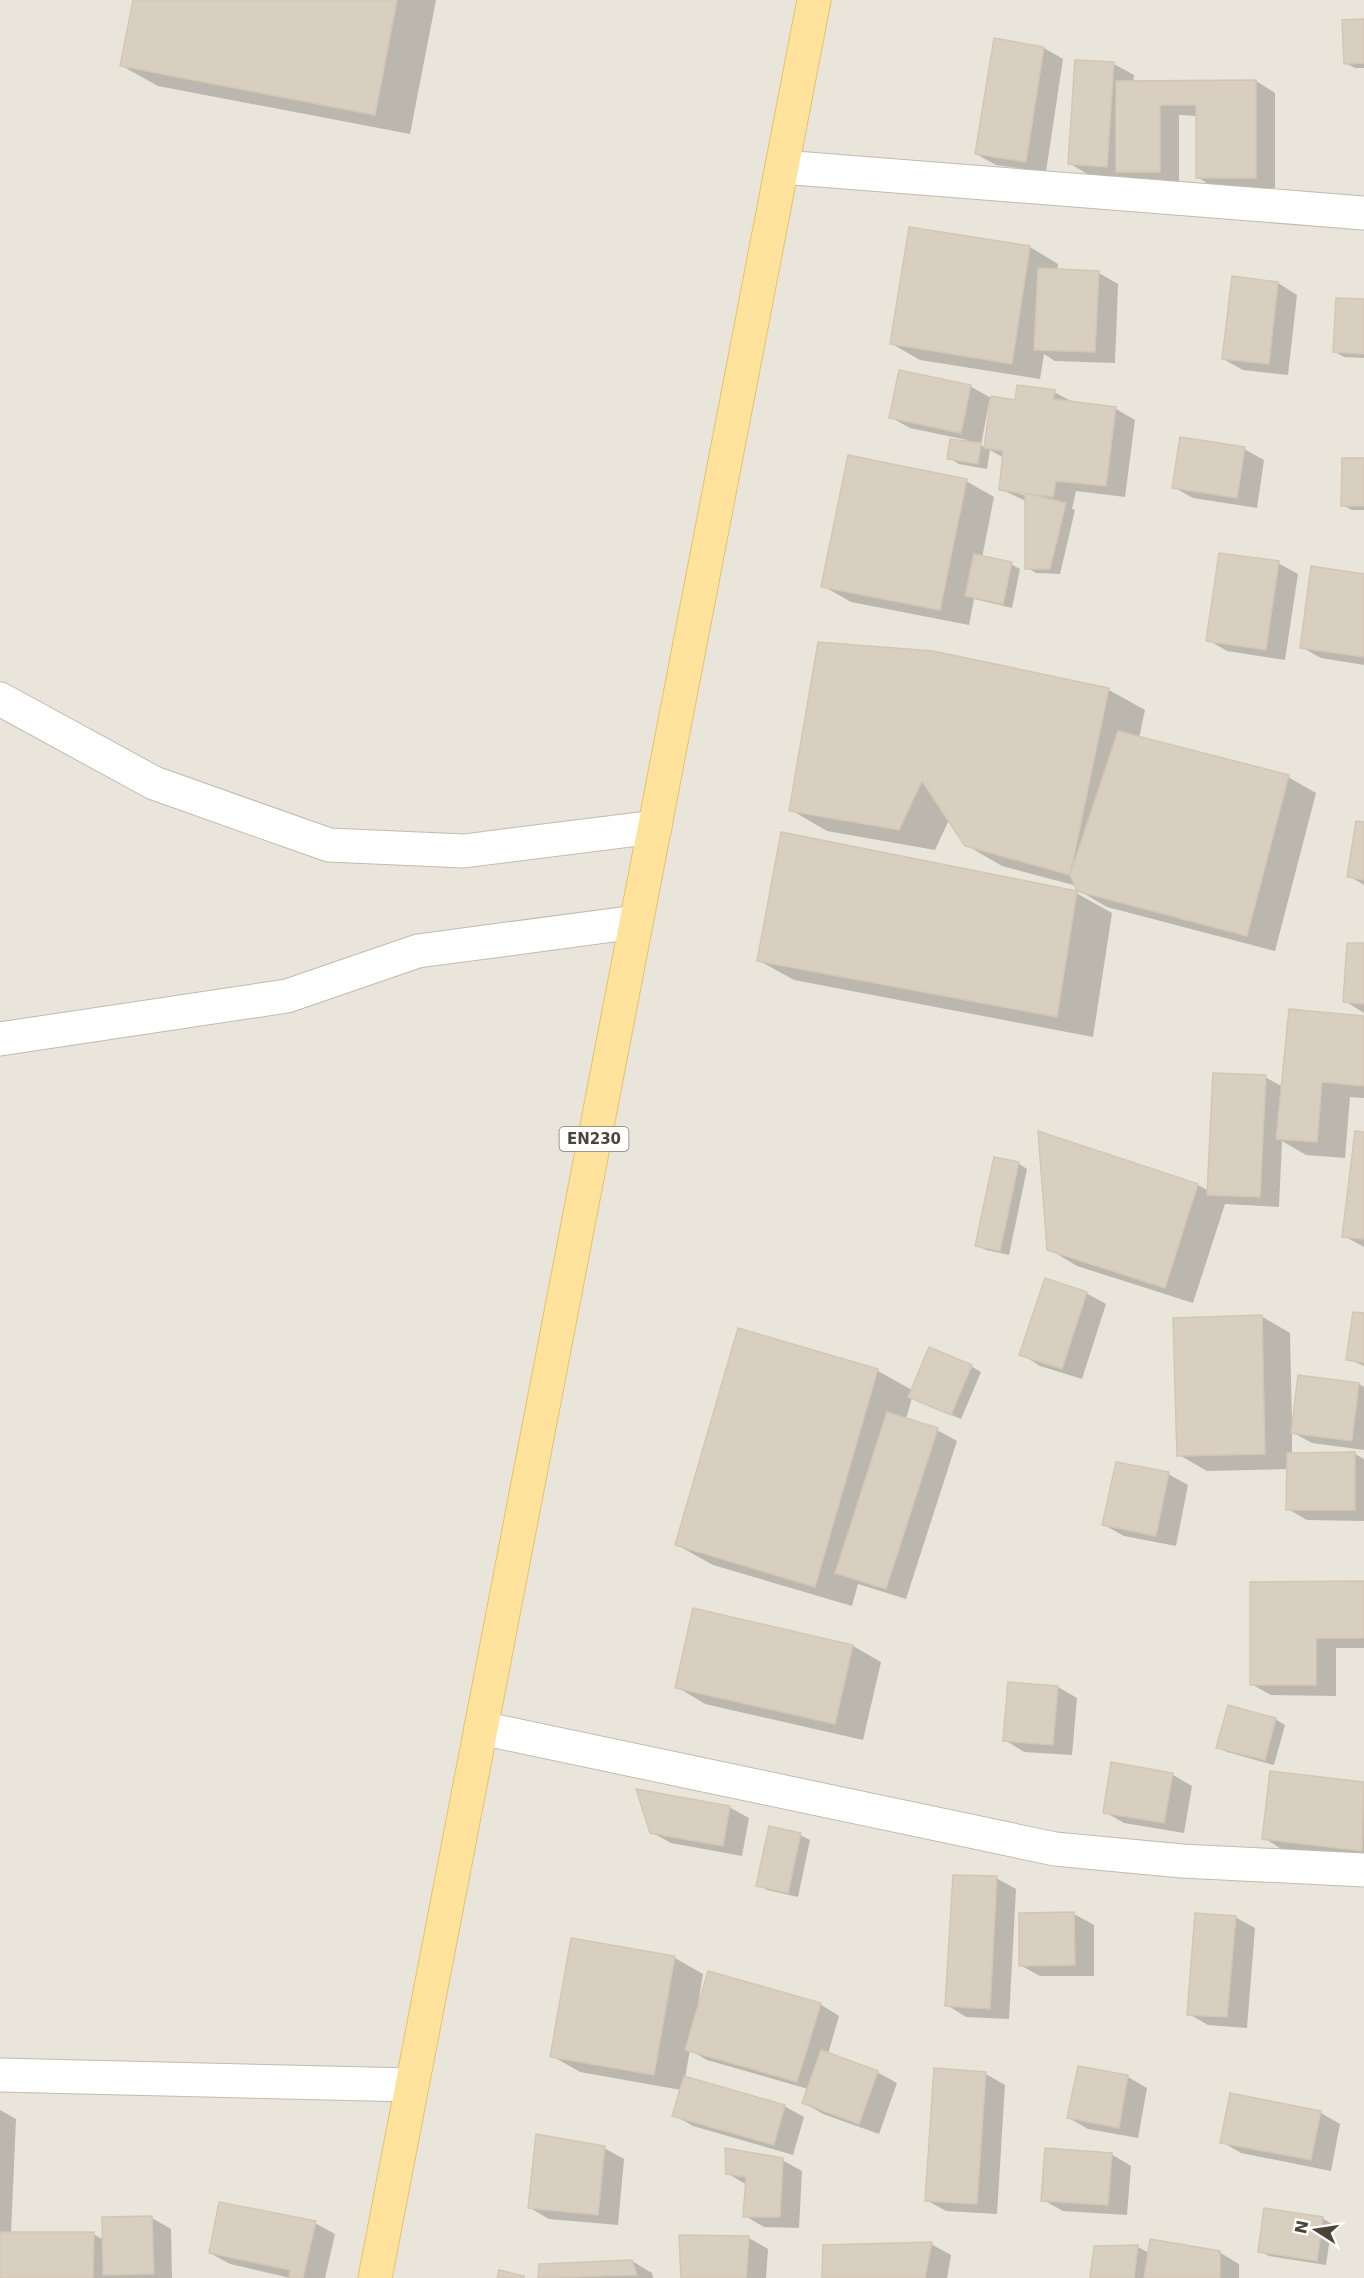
<svg xmlns="http://www.w3.org/2000/svg" width="1364" height="2278" font-family="'DejaVu Sans',sans-serif">
<rect width="100%" height="100%" fill="#f6f3ec"/>
<!-- residential -->
<rect fill="#eae5da" x="0" y="0" width="1364" height="2278"/>
<!-- shadow -->
<g fill="#0003" fill-rule="evenodd">
<polygon points="134,0 436,0 410,134 158,86 122,66"/>
<polygon points="1364,21 1364,68 1355,68 1345,63"/>
<polygon points="995,40 1044,48 1063,59 1046,172 996,165 976,154"/>
<polygon points="1076,61 1114,64 1134,75 1133,82 1256,81 1275,93 1275,188 1217,189 1197,177 1197,116 1179,115 1179,183 1137,182 1128,177 1089,175 1069,163"/>
<polygon points="910,228 1030,247 1058,264 1057,271 1099,273 1118,284 1115,363 1055,361 1044,354 1040,379 920,360 892,344"/>
<polygon points="1278,283 1297,295 1288,375 1243,370 1223,359"/>
<polygon points="1364,300 1364,358 1344,357 1335,352"/>
<path d="M970,386L991,398L1017,402L1054,392L1075,403L1116,409L1135,420L1125,497L1076,491L1072,509L1075,510L1060,574L1036,573L1027,568L1026,501L1000,489L1004,458L990,450L987,469L959,464L949,458L967,440L910,428L890,417ZM990,398H992L986,448L981,445ZM1019,491L1032,493V496L1019,494Z"/>
<polygon points="1244,449 1264,460 1257,508 1193,498 1173,487"/>
<polygon points="1364,460 1364,510 1352,510 1342,505"/>
<polygon points="966,481 994,497 982,558 1011,564 1020,569 1012,608 974,599 969,625 851,602 823,586"/>
<polygon points="1278,563 1298,574 1285,660 1227,651 1208,640"/>
<polygon points="1364,575 1364,665 1321,658 1301,647"/>
<polygon points="932,652 1109,690 1145,710 1139,738 1288,777 1316,793 1275,951 1107,907 1078,890 1077,886 1002,866 966,845 949,820 935,850 827,831 791,810"/>
<polygon points="1364,824 1364,885 1349,876"/>
<polygon points="1076,893 1112,913 1093,1037 794,980 758,960"/>
<polygon points="1364,945 1364,1013 1345,1001"/>
<polygon points="1364,1018 1364,1098 1350,1097 1345,1158 1306,1155 1282,1141 1279,1207 1225,1204 1193,1303 1077,1266 1049,1249 1040,1134 1198,1185 1209,1191 1265,1077 1283,1087"/>
<polygon points="1364,1133 1364,1247 1344,1236"/>
<polygon points="1018,1163 1027,1169 1009,1255 986,1250 977,1245"/>
<polygon points="1086,1293 1106,1304 1082,1379 1040,1366 1021,1354"/>
<polygon points="1364,1315 1364,1366 1348,1359"/>
<polygon points="1261,1316 1290,1333 1292,1423 1359,1384 1364,1387 1364,1450 1312,1443 1292,1432 1292,1454 1355,1454 1364,1459 1364,1521 1307,1520 1288,1509 1288,1469 1207,1471 1179,1455"/>
<polygon points="739,1330 878,1371 912,1390 971,1366 981,1372 961,1419 912,1398 906,1419 937,1430 957,1441 906,1599 858,1584 852,1606 713,1565 677,1545"/>
<polygon points="1168,1474 1188,1485 1176,1546 1124,1536 1104,1525"/>
<polygon points="1364,1583 1364,1648 1336,1648 1336,1696 1271,1695 1251,1684"/>
<polygon points="853,1646 881,1662 863,1740 705,1704 677,1687"/>
<polygon points="1058,1687 1077,1698 1072,1755 1024,1752 1005,1740"/>
<polygon points="1275,1719 1285,1725 1274,1765 1227,1752 1218,1747"/>
<polygon points="1113,1764 1173,1775 1192,1786 1184,1833 1124,1823 1105,1812"/>
<polygon points="1271,1773 1364,1783 1364,1859 1283,1850 1264,1838"/>
<polygon points="729,1807 749,1818 742,1856 671,1843 651,1832"/>
<polygon points="800,1835 810,1840 798,1897 767,1890 758,1885"/>
<polygon points="996,1878 1016,1889 1009,2019 966,2017 947,2005"/>
<polygon points="1021,1914 1074,1914 1094,1925 1094,1976 1040,1976 1020,1965"/>
<polygon points="1235,1917 1255,1928 1247,2028 1208,2025 1189,2014"/>
<polygon points="675,1958 703,1974 698,2004 820,2004 839,2016 828,2054 877,2072 897,2083 879,2134 823,2114 804,2103 808,2089 707,2060 690,2050 685,2078 784,2106 804,2117 793,2155 693,2126 674,2115 681,2090 580,2072 552,2056"/>
<polygon points="1079,2068 1128,2077 1147,2088 1138,2138 1088,2129 1069,2118"/>
<polygon points="986,2074 1005,2085 997,2214 946,2211 926,2200"/>
<polygon points="0,2110 16,2119 11,2233 93,2234 104,2240 152,2218 171,2229 172,2278 0,2278"/>
<polygon points="1321,2113 1340,2124 1331,2171 1241,2153 1222,2142"/>
<polygon points="604,2148 624,2159 618,2225 549,2219 530,2208"/>
<polygon points="1111,2154 1131,2166 1127,2215 1063,2211 1043,2200"/>
<polygon points="782,2160 802,2171 799,2228 764,2227 745,2216 747,2185 727,2173"/>
<polygon points="1322,2218 1332,2224 1326,2265 1269,2256 1259,2251"/>
<polygon points="315,2223 335,2234 325,2278 290,2278 230,2264 210,2253"/>
<polygon points="749,2238 768,2249 766,2278 683,2278"/>
<polygon points="931,2244 951,2255 947,2278 823,2278"/>
<polygon points="1138,2247 1149,2253 1219,2252 1239,2264 1239,2278 1091,2278"/>
<polygon points="632,2261 652,2273 653,2278 539,2278 540,2265"/>
</g>
<!-- building -->
<g fill="#d8cfc1" stroke="#d3c7b4" stroke-width="1.5">
<polygon points="133,0 397,0 375,115 120,66"/>
<polygon points="1364,19 1364,63 1344,64 1342,20"/>
<polygon points="994,38 1044,47 1026,162 975,154"/>
<polygon points="1075,60 1114,62 1107,167 1068,164"/>
<polygon points="1256,80 1256,178 1196,178 1196,105 1160,105 1160,172 1116,172 1116,81"/>
<polygon points="909,227 1030,246 1012,364 890,344"/>
<polygon points="1038,268 1099,271 1095,352 1034,350"/>
<polygon points="1232,276 1278,282 1269,364 1222,359"/>
<polygon points="1336,298 1364,299 1364,354 1333,352"/>
<polygon points="899,370 971,385 961,433 889,418"/>
<polygon points="1017,385 1055,390 1053,399 1116,407 1106,486 1056,481 1053,497 999,490 1003,451 984,448 991,396 1015,400"/>
<polygon points="1180,437 1245,447 1237,498 1172,488"/>
<polygon points="950,439 981,443 978,464 947,459"/>
<polygon points="848,455 967,479 940,610 821,587"/>
<polygon points="1342,458 1364,458 1364,506 1341,506"/>
<polygon points="1025,493 1066,503 1050,569 1025,569"/>
<polygon points="1219,553 1279,561 1266,650 1206,641"/>
<polygon points="974,554 1012,562 1003,604 965,596"/>
<polygon points="1311,566 1364,574 1364,657 1300,648"/>
<polygon points="818,642 933,651 1109,688 1070,875 965,846 922,781 899,830 789,811"/>
<polygon points="1118,731 1289,775 1247,936 1077,891 1070,875"/>
<polygon points="1356,821 1364,822 1364,880 1347,877"/>
<polygon points="781,832 1077,891 1057,1017 757,961"/>
<polygon points="1347,943 1364,943 1364,1004 1343,1002"/>
<polygon points="1289,1009 1364,1016 1364,1086 1322,1082 1317,1142 1276,1139"/>
<polygon points="1213,1073 1266,1075 1260,1197 1207,1195"/>
<polygon points="1038,1131 1198,1184 1165,1288 1047,1250"/>
<polygon points="1355,1131 1364,1132 1364,1239 1342,1237"/>
<polygon points="994,1157 1019,1162 1000,1251 975,1246"/>
<polygon points="1045,1278 1087,1292 1062,1369 1019,1355"/>
<polygon points="1353,1312 1364,1313 1364,1363 1346,1360"/>
<polygon points="1262,1315 1265,1454 1177,1456 1173,1318"/>
<polygon points="738,1328 878,1369 815,1587 675,1545"/>
<polygon points="929,1347 972,1365 951,1415 908,1397"/>
<polygon points="1298,1375 1359,1383 1352,1441 1291,1433"/>
<polygon points="887,1412 938,1428 886,1589 835,1573"/>
<polygon points="1355,1452 1355,1510 1286,1510 1287,1453"/>
<polygon points="1116,1462 1169,1472 1156,1536 1102,1525"/>
<polygon points="1364,1581 1364,1638 1316,1638 1316,1685 1250,1685 1250,1582"/>
<polygon points="693,1608 853,1645 835,1724 675,1688"/>
<polygon points="1008,1682 1058,1686 1053,1745 1003,1741"/>
<polygon points="1228,1705 1276,1718 1265,1760 1216,1748"/>
<polygon points="1111,1762 1173,1773 1164,1823 1103,1813"/>
<polygon points="1270,1771 1364,1782 1362,1851 1262,1839"/>
<polygon points="636,1789 730,1806 723,1846 650,1833"/>
<polygon points="769,1826 801,1833 788,1893 756,1886"/>
<polygon points="953,1875 997,1876 990,2009 945,2006"/>
<polygon points="1074,1912 1075,1965 1019,1966 1019,1913"/>
<polygon points="1195,1913 1236,1916 1227,2017 1187,2015"/>
<polygon points="571,1938 675,1956 654,2075 550,2057"/>
<polygon points="708,1971 821,2003 797,2082 685,2050"/>
<polygon points="821,2050 878,2071 859,2124 802,2103"/>
<polygon points="1078,2066 1128,2075 1119,2128 1067,2118"/>
<polygon points="934,2068 986,2072 977,2204 925,2201"/>
<polygon points="684,2076 785,2105 774,2145 672,2116"/>
<polygon points="1230,2093 1321,2111 1311,2160 1220,2143"/>
<polygon points="536,2134 605,2146 598,2215 528,2208"/>
<polygon points="725,2148 783,2158 780,2217 743,2217 746,2177 726,2174"/>
<polygon points="1045,2148 1112,2153 1108,2205 1041,2201"/>
<polygon points="219,2202 316,2221 303,2278 289,2278 290,2270 209,2253"/>
<polygon points="1264,2208 1323,2217 1317,2261 1258,2252"/>
<polygon points="152,2216 154,2274 103,2275 102,2217"/>
<polygon points="0,2232 94,2232 93,2278 0,2278"/>
<polygon points="679,2235 749,2236 746,2278 681,2278"/>
<polygon points="1150,2239 1220,2251 1220,2278 1144,2278"/>
<polygon points="932,2242 925,2278 822,2278 823,2245"/>
<polygon points="1138,2245 1134,2278 1090,2278 1094,2246"/>
<polygon points="632,2260 637,2275 538,2278 539,2264"/>
<polygon points="499,2270 524,2276 524,2278 497,2278"/>
</g>
<g fill="none" stroke-linecap="round" stroke-linejoin="round">
<defs>
<g id="minor">
<polyline points="782,167 1364,213"/>
<polyline points="0,699 154,783 329,845 464,851 655,827"/>
<polyline points="0,1039 287,996 418,951 636,922"/>
<polyline points="481,1728 1055,1849 1182,1861 1364,1870"/>
<polyline points="0,2075 411,2085"/>
</g>
<polyline id="major" points="375,2278 814,0"/>
</defs>
<!-- minor casing -->
<use href="#minor" stroke="#c2bbae" stroke-width="35"/>
<!-- major casing -->
<use href="#major" stroke="#e6c16a" stroke-width="35"/>
<!-- minor -->
<use href="#minor" stroke="#fff" stroke-width="33"/>
<!-- major -->
<use href="#major" stroke="#ffe39c" stroke-width="33"/>
</g>
<g text-anchor="middle" stroke-width="6" stroke-linejoin="round" paint-order="stroke">
<!-- shield labels -->
<rect fill="#fff" stroke="#817c74" stroke-width="1.5" x="559.5" y="1127" width="69" height="24" rx="4.5"/>
<g font-size="15" font-weight="bold" fill="#4b4439">
<text x="594" y="1144">EN230</text>
</g>
</g>
<!-- north arrow -->
<g transform="translate(1316 2230) rotate(282)" stroke="#ffffff" stroke-width="4.5" paint-order="stroke">
<path d="M0-4.5L10 22L0 15L-10 22Z" fill="#4b4439"/>
<text y="-9" font-size="16" font-weight="bold" text-anchor="middle" fill="#4b4439">N</text>
</g>
</svg>
